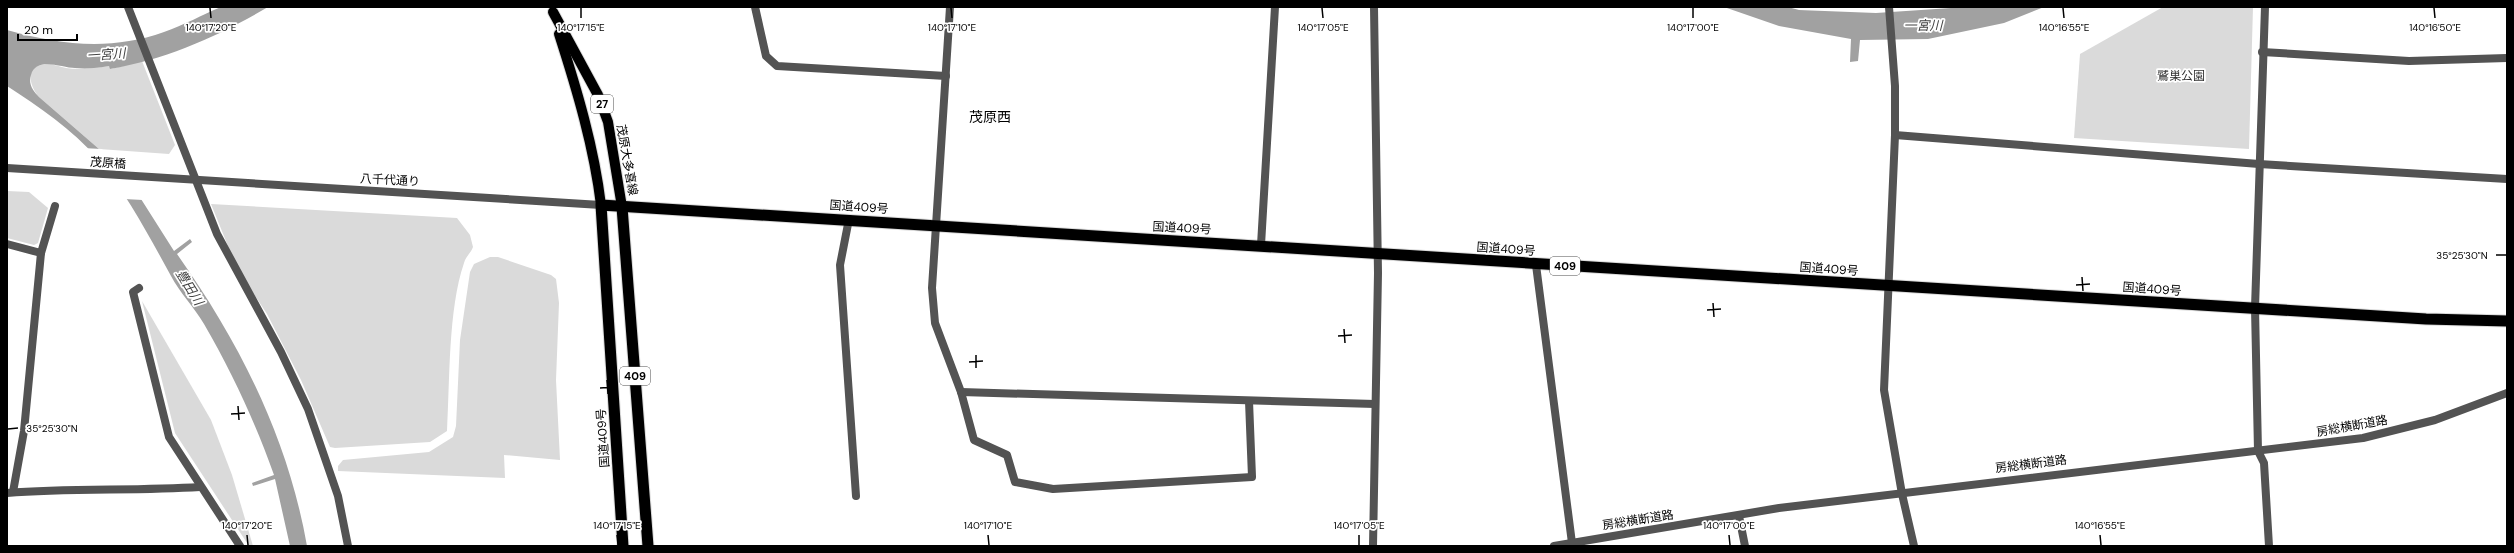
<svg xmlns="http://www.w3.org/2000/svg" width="2514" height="553" font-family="'DM Sans','Noto Sans JP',sans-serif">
<rect width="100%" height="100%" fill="#fff"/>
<!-- green -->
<g fill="#dadada">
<polygon points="2163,7 2253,7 2249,149 2074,138 2080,54"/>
<path d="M142,61L175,145L169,154L99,149L39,97C31,88 24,68 41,65C50,63 57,66 66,68C80,70 95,68 109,66L111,69Z"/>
<polygon points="7,191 29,192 48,208 38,243 34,245 7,238"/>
<path d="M211,204L457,218L470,235L473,247C471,253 466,256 464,263C448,310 450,380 447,431L430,442L335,448L330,447L301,380L267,314L246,282L230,251Z"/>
<polygon points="490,257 498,257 551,275 556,279 559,303 556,380 560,460 504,455 505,478 338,471 338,466 343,460 429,452 453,437 456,426 460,340 470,272 474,264"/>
<polygon points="142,301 211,420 232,475 253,546 249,546 175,433"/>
</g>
<!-- water -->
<g fill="#a1a1a1">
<path d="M221,7H268C219,36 167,59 110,69L109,66C98,68 87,69 75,68C62,68 36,56 31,75C28,84 33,91 39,97L99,149L141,199L174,251L190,239L192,242L177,254C240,343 288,438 307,546H290L275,479L253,486L252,483L274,475C255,422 232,372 204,324C194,307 180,293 171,276C149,236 127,194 97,158C73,130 38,106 7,86V30C60,45 111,51 164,32C184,25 202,15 221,7Z"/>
<polygon points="1724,7 1788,7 1799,10 1876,13 1966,7 2044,7 2004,23 1928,39 1860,40 1858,61 1850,62 1851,39 1779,26"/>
</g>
<!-- pier -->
<polygon fill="#fff" points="82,148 102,149 143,200 124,199 95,159"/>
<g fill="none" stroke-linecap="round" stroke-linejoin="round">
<defs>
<g id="primary">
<polyline points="553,12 598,95 608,122 622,207"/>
<path d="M559,34C577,90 594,147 601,205"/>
</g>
<g id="trunk">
<polyline points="622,207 648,546"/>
<polyline points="623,546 601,205 2426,319 2507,321"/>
</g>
</defs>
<!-- primary casing -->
<use href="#primary" stroke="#dbdbdb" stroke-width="12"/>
<!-- trunk casing -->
<use href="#trunk" stroke="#dbdbdb" stroke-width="13"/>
<!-- minor -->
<g stroke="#535353" stroke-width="8">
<polyline points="128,7 217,234 281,352 308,409 338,496 348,546"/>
<polyline points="755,7 766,56 777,66 946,76"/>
<polyline points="950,7 932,288 935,323 961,392 974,440 1007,455 1015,482 1053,489 1252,477 1249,401"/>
<polyline points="2265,7 2255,308 2258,451 2264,463 2269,546"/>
<polyline points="2262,52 2409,61 2507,58"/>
<polyline points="1895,135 2259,164 2507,179"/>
<polyline points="849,219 840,265 856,496"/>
<polyline points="7,244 41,253"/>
<polyline points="1261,245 1275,7"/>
<polyline points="1536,265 1572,543"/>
<polyline points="139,288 133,292 169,437 240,546"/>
<polyline points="961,392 1375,404"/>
<polyline points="13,492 24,431 41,253 55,206"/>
<path d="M7,493C71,488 135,491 200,487"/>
<polyline points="1902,494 1914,546"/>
<polyline points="1739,516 1745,546"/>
<polyline points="1373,546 1378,273 1374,7"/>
</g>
<!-- tertiary -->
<g stroke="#535353" stroke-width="8">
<polyline points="1889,7 1895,86 1895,135 1884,390 1902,494"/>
<polyline points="7,168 601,205"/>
<polyline points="1554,546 1779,508 2363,438 2435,420 2507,393"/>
</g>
<!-- primary -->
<use href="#primary" stroke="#000" stroke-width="10"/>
<!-- trunk -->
<use href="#trunk" stroke="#000" stroke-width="11"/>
</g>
<!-- ticks -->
<path fill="none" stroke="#000" stroke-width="1.5" d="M210,8L211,18M581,8V18M951,8L952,18M1322,8L1323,18M1693,8V18M2063,8L2064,18M2434,8L2435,18M2496,255H2506M2082,277L2083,291M2076,285L2090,284M1713,303L1714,317M1707,310L1721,309M1344,329L1345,343M1338,336L1352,335M976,355V368M969,362L983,361M607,380L608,394M600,388L614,387M238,406L239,420M231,414L245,413M8,429L18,428M247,535L248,545M617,535L618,545M988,535L989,545M1359,535V545M1729,535L1730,545M2100,535L2101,545"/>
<g text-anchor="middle" stroke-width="3.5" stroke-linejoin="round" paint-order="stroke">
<!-- shield labels -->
<g fill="#fff" stroke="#4c4c4c" stroke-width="1">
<rect x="591" y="95" width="22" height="18" rx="3"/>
<rect x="1550" y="257" width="30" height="18" rx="3"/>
<rect x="620" y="367" width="30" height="18" rx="3"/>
</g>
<g font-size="11" font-weight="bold" fill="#000">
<text x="602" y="108">27</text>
<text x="1565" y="270">409</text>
<text x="635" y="380">409</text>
</g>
<!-- park labels -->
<g font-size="12" fill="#313131" stroke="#fff">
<text x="2181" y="80">鷲巣公園</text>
</g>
<!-- street labels -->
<g font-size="12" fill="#000" stroke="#fff">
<text transform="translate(627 160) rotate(80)" y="4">茂原大多喜線</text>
<text transform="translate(108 163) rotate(4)" y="4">茂原橋</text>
<text transform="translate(390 180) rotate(3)" y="4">八千代通り</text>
<text transform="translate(859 207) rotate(4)" y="4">国道409号</text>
<text transform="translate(1182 228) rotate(3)" y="4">国道409号</text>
<text transform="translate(1506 249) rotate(4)" y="4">国道409号</text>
<text transform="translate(1829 269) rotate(4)" y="4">国道409号</text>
<text transform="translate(2152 289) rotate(4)" y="4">国道409号</text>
<text transform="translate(2352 426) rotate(-10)" y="4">房総横断道路</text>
<text transform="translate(603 438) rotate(-94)" y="4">国道409号</text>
<text transform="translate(2031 464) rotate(-7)" y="4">房総横断道路</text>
<text transform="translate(1638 520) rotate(-9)" y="4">房総横断道路</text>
</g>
<!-- water labels -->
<g font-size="13" font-style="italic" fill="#424242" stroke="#fff">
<text x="1923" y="30">一宮川</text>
<text transform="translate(106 54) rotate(-4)" y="5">一宮川</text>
<text transform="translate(190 287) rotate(58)" y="5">豊田川</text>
</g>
<!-- quarter labels -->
<g font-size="14" fill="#000" stroke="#fff">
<text x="990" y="122">茂原西</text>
</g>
</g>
<g font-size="10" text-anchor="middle" fill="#000" stroke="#fff" stroke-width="3.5" stroke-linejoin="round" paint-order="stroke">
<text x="2435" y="31">140°16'50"E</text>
<text x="211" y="31">140°17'20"E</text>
<text x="581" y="31">140°17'15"E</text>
<text x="952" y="31">140°17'10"E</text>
<text x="1323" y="31">140°17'05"E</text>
<text x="1693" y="31">140°17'00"E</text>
<text x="2064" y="31">140°16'55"E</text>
<text x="2462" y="259">35°25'30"N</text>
<text x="52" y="432">35°25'30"N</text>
<text x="247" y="529">140°17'20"E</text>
<text x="617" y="529">140°17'15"E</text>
<text x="988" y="529">140°17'10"E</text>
<text x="1359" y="529">140°17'05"E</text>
<text x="1729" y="529">140°17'00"E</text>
<text x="2100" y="529">140°16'55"E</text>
</g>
<!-- border -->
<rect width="2514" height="553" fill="none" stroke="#000000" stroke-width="16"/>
<!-- scale -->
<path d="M18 34v6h59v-6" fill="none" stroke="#000000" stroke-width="2"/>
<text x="24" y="34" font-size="12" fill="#000000" stroke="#ffffff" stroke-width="3" paint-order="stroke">20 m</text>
</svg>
